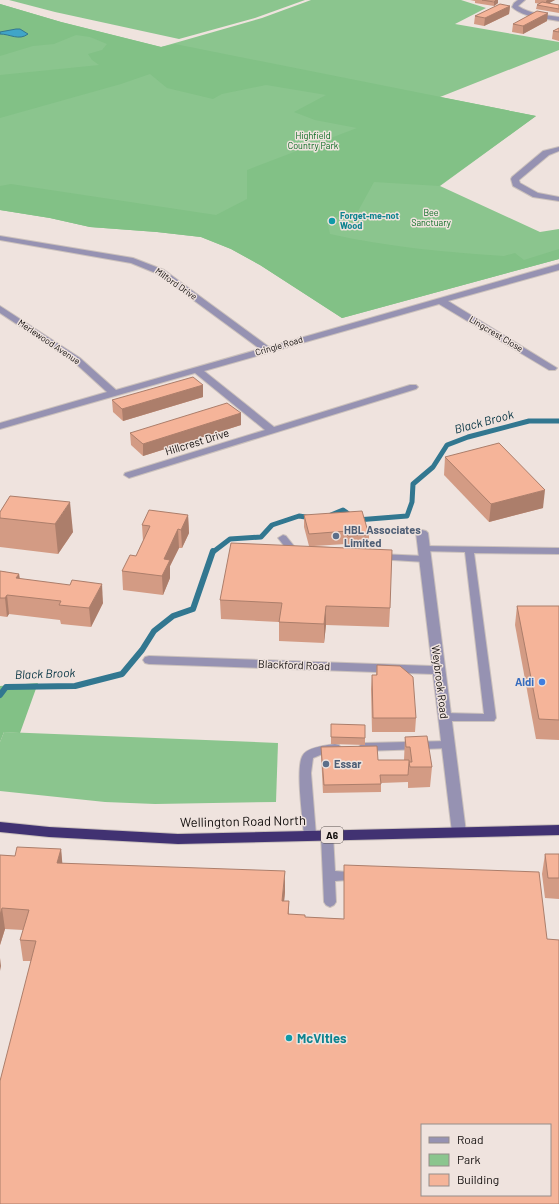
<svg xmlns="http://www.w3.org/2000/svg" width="559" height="1204" font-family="Barlow,sans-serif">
<rect width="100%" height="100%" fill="#efe3de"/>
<!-- green -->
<g fill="#8bc58e">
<polygon points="9,0 305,0 255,18 179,39 55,12"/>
<polygon points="311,0 461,0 486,8 455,24 559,42 559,50 440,97 536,116 440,186 540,232 559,229 559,259 342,318 260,265 231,249 201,237 157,232 90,227 50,218 0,210 0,4 61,22 161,47 262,18"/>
<polygon points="4,732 278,743 276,802 155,804 105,802 0,791 0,742"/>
</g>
<!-- forest -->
<g fill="#82c186">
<path d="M0,4L61,22L161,47L175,44L536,116L439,186L374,182L357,213L327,219L330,234C387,247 445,252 504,256L515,253L524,260L559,249V259L342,318L260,265L231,249L201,237L157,232L90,227L50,218L0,210V186L11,184L216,215L247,199V170L357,128L315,120L294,112L326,95L266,85L222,94L213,99L167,88L150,74L121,84L0,118V75L99,65L92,60L88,54L102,50L107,44L90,37L76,35L54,44L33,46L0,56Z"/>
<polygon points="38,683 20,733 4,732 0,742 0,686"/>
</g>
<!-- water -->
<path fill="#40a5c8" stroke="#327790" d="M16,29H20L28,34C19,41 10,34 0,34V32Z"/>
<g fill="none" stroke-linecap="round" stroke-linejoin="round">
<!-- stream-far1 -->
<g stroke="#327790" stroke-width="5">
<polyline points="331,515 343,510 357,520 407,516 412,502 413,484 433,467 447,445 468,437 529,421 559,421"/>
<polyline points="213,552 230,539 261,537 272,525 299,516 312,518"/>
</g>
<!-- stream -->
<polyline stroke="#327790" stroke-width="6" points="0,695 6,687 75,686 122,674 142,650 154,631 173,616 193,609 213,551"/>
<defs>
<g id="lane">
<polygon points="283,535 286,536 298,551 300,552 302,554 300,556 292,556 278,538"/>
<polygon points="424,546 559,548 559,554 474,553 496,718 494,721 445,721 441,720 439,717 441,714 445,713 484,714 465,552 421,551 419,549 421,547"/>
<polygon points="379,554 425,556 430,559 425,562 376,559 374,557 376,555"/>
<polygon points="448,741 452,742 454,745 452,748 365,751 361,750 359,747 361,744 365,743"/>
<path d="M335,744L339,745L341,748L339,751L325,753L313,758L311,773L316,835L314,838L310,839L306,838L304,835C303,819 295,766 303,755C308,747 327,745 335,744Z"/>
<polygon points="327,831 331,832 333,835 335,871 361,873 363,876 361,879 335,881 336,902 334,905 330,907 326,905 324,902 321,835 323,832"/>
</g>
<g id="street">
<path d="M518,0H525L518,6C530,14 545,15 559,17V21C544,18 524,18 512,7L514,3Z"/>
<polygon points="559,147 559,151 549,155 519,180 520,183 538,193 559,197 559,201 533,197 513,186 511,179 512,177 543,151"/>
<polygon points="0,236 133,258 164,270 269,347 559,264 559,270 448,301 557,368 555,370 549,370 439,304 204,371 274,427 410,385 416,385 418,387 416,389 129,478 124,475 125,473 265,430 195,373 0,429 0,423 107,392 74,362 0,313 0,306 80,358 116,390 260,349 158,274 131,263 0,240"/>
<polygon points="422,530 426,531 428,533 466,832 464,836 459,837 454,836 452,832 433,674 149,664 145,663 143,660 145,657 149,656 432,666 416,533 418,531"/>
</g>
<polygon id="highway" points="0,822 49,827 178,834 559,825 559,835 178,844 49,837 0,832"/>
</defs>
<!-- lane casing -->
<use href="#lane" stroke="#cbc1bc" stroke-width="2"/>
<!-- street casing -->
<use href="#street" stroke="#cbc1bc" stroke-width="2"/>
<!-- highway casing -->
<use href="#highway" stroke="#cbc1bc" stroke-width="2"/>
<!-- lane -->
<use href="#lane" fill="#9692b2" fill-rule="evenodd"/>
<!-- street -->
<use href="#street" fill="#9692b2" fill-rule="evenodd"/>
<!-- highway -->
<use href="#highway" fill="#413272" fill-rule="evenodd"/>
</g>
<!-- wall -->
<g fill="#d39b84" fill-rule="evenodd">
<polygon points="470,0 498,0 498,3 494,6 475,3 475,1"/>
<polygon points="535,0 555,0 548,3 559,5 559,13 536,9 537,5 540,4 535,3"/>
<polygon points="510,6 509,14 484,26 474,24 475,16"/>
<polygon points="547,21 523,34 512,32 513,24"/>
<polygon points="559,28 559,41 552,39 553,31"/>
<polygon points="203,385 203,397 123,421 113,412 112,400"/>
<polygon points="241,413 241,425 143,456 131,445 130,433"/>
<polygon points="445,457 543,508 489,522 444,475"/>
<polygon points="10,496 73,532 58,554 0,547 0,512"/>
<polygon points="188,515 189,533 182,548 179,548 170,566 170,578 163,595 123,590 122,571 136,556 143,541 142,525"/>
<path d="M304,515L369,535V547L356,548L390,608L389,627L326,625L324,643L279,641V622L221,619L220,600L309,546L304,527ZM346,544L347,548L314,546Z"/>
<polygon points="0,571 19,574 20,579 103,603 91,627 61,624 60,620 9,614 7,617 0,616"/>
<polygon points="517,606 559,606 559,740 536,739 515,625"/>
<polygon points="377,665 416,718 415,732 372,732 371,689 372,675 376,675"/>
<polygon points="331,724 365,738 365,745 331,744"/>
<polygon points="405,737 432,767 430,787 408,788 408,782 381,783 381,792 323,793 321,754 321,747 378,760 404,760"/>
<polygon points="61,849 62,863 285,892 284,901 289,901 289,914 305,917 344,919 344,865 547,939 31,961 23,961 20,940 23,930 5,929 0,945 0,855 15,856"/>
<polygon points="545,854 559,854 559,899 545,898 542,874"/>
</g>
<!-- shaded-wall -->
<g fill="#ac7e6b">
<polygon points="496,0 498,0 498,3 494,6 494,2"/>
<polygon points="547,0 555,0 546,5 546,1"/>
<polygon points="510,6 509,14 484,26 485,18"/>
<polygon points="548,13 547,21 523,34 523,26"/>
<polygon points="203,385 203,397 123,421 122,409"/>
<polygon points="241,413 241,425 143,456 143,444"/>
<polygon points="545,490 543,508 489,522 491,504"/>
<polygon points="70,502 73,532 58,554 55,524"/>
<polygon points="188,515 189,533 182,548 181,530"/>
<polygon points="178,529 179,548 170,566 170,578 163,595 162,576 164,559"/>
<polygon points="19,574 21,593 16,578"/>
<polygon points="102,584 103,603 91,627 89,608"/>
<polygon points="7,595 9,614 7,617 5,598"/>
<polygon points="326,606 326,625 324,643 324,624"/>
<polygon points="61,849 63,870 57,863"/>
<polygon points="285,871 285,892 282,922 282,901"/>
<polygon points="2,908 5,929 0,945 0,915"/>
<polygon points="0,958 1,966 0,971"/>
</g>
<!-- building -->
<g fill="#f5b499" stroke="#ac7e6b" fill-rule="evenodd">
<polygon points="482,0 496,0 494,2"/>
<polygon points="542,2 559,5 559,9 537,5"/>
<polygon points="500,4 510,6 485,18 475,16"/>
<polygon points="537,11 548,13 523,26 513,24"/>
<polygon points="559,28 559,32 553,31"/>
<polygon points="193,377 203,385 122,409 112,400"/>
<polygon points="227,403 241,413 143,444 130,433"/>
<polygon points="499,443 545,490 491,504 445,457"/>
<polygon points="10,496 70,502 55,524 0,518 0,512"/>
<polygon points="149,510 188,515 181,530 178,529 164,559 170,560 162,576 122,571 130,555 136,556 150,526 142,525"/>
<polygon points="362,511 369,535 348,536 347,531 309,534 304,515"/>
<polygon points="231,543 392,550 390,608 326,606 324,624 279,622 282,603 220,600"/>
<polygon points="0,571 19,574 16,578 70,585 72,580 102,584 89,608 59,605 61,601 7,595 5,598 0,598"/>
<polygon points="517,606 559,606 559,720 539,719"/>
<polygon points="377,665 400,666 413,677 416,718 373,718 372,675 377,675"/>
<polygon points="331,724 365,725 365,738 331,737"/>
<polygon points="427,736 432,767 410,767 409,762 412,762 410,747 406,747 405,737"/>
<polygon points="377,746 378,760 409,760 409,762 408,775 380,775 381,784 324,785 321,747"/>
<path d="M17,847L61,849L57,863L285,871L282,901H289L288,914L305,915V917L344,919V865L539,872L547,939L559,940V1204H0V1081L36,941L20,940L29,910L2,908L0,915V855L15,856ZM422,1125H550V1195H422Z"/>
<polygon points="545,854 559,854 559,878 548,878"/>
</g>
<!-- markers -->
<g fill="#0f9aa8" stroke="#efe3de" stroke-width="1.5">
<circle cx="332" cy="221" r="4"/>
<circle cx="289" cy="1038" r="4"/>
</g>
<g fill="#5c6f8a" stroke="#efe3de" stroke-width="1.5">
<circle cx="336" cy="536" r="4"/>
<circle cx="326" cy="764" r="4"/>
</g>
<circle fill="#3f7fe0" stroke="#efe3de" stroke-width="1.5" cx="542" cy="682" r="4"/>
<g text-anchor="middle" stroke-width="3" stroke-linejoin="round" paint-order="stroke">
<!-- far-park labels -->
<g font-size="9" fill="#096a21" stroke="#efe3de">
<text x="313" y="139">Highfield<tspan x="313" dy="10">Country Park</tspan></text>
<text x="431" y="216">Bee<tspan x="431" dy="10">Sanctuary</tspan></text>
</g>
<!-- far-culture labels -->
<g font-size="9" font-weight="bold" fill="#0d838f" stroke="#efe3de" text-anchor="start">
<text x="340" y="219">Forget-me-not<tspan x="340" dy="10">Wood</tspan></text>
</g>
<!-- far-street labels -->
<g font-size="9" fill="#110d0c" stroke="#efe3de">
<text transform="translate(176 284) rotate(35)" y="3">Milford Drive</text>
<text transform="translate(496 334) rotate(31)" y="3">Lingcrest Close</text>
<text transform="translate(49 342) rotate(34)" y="3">Merlewood Avenue</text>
<text transform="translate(279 346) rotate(-16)" y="3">Cringle Road</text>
</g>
<!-- shield labels -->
<rect fill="#efe3de" stroke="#544d4b" stroke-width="1" x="321" y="827" width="22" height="16" rx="3"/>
<g font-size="10" font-weight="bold" fill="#110d0c">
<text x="332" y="839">A6</text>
</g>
<!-- street labels -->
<g font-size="11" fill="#110d0c" stroke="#efe3de">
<text transform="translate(197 442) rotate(-17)" y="4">Hillcrest Drive</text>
<text transform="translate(294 665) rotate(2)" y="4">Blackford Road</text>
<text transform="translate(440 682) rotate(83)" y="4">Weybrook Road</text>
</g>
<!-- service labels -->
<g font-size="11" font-weight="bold" fill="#4e5e75" stroke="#efe3de" text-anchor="start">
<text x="344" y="534">HBL Associates<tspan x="344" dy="13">Limited</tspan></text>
<text x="334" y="768">Essar</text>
</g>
<!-- shop labels -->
<g font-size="11" font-weight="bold" fill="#366cbe" stroke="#efe3de" text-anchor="end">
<text x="534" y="686">Aldi</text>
</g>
<!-- water labels -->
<g font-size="12" font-style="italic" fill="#00303f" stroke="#efe3de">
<text transform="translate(484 422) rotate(-15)" y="4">Black Brook</text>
<text transform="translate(45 674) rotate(-2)" y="4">Black Brook</text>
</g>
<!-- near-street labels -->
<g font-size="13" fill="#110d0c" stroke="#efe3de">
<text transform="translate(243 821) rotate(-1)" y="5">Wellington Road North</text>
</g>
<!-- near-culture labels -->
<g font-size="13" font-weight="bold" fill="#0d838f" stroke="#efe3de" text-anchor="start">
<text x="297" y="1043">McVities</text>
</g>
</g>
<!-- legend -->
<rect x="421" y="1124" width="130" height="72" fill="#efe3de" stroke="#968d8a"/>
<rect x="429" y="1137" width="20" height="6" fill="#9692b2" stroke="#968d8a"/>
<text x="457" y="1144" font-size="12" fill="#110d0c">Road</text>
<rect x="429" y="1154" width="20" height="12" fill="#8bc58e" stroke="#968d8a"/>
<text x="457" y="1164" font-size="12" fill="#110d0c">Park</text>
<rect x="429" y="1174" width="20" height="12" fill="#f5b499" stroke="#968d8a"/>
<text x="457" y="1184" font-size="12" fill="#110d0c">Building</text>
</svg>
